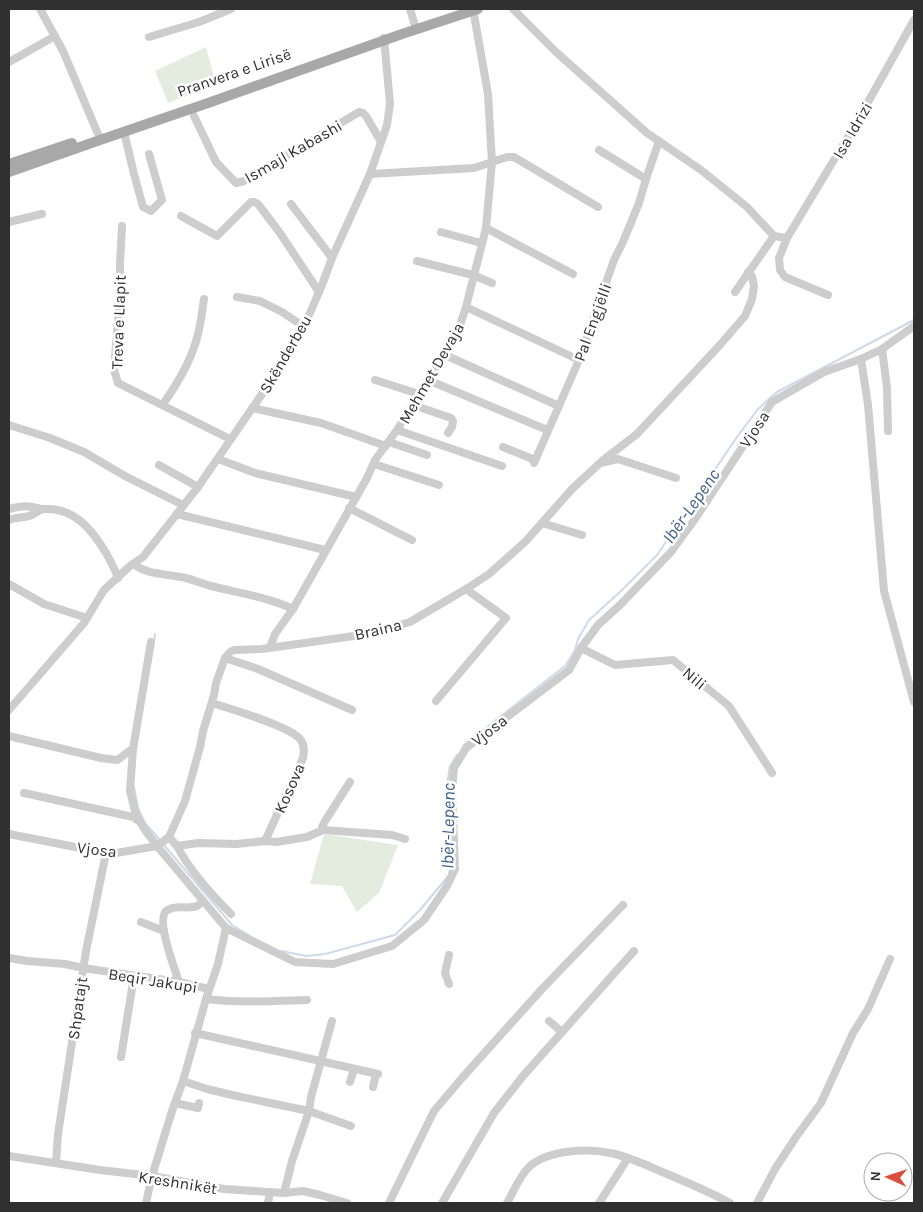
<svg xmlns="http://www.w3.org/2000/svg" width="923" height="1212" font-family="Karla,sans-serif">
<rect width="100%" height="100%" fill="#fff"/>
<!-- green -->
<g fill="#e4ecdf">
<polygon points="206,47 216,85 168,103 155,71"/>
<polygon points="324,834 398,845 379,893 357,912 342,886 310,884"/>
</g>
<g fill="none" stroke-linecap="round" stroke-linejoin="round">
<!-- stream -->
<g stroke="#ccdaea" stroke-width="2">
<polyline points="154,642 155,634"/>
<polyline points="464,745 565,666 575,650 578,639 589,620 621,591 657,555 737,437 758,409 777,392 914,320"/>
<polyline points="134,787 138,808 145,823 160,840"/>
<polyline points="450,838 446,791 450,766 457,755"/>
<polyline points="163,844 232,925 250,936"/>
<polyline points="281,951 306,956 325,954 395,935 420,910 449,875 451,858"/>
</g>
<!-- minor -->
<g stroke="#cdcdcd" stroke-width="8">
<polyline points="40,9 63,51 98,134"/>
<polyline points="410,9 416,29"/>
<polyline points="513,9 556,52 647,133 701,170 747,207 774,236 787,238"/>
<polyline points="149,37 199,22 231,9"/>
<polyline points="9,62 18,57 55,36"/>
<polyline points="194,116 216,162 236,183 244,181 359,112 363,113 366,116 381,142"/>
<polyline points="124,132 134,174 143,207 151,211 162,200 149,154"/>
<polyline points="599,150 646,179"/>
<polyline points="370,174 474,168 507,157 514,157 598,207"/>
<polyline points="291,204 332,258"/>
<polyline points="181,216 217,236 251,202 254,202 258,204 280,233 319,292"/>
<polyline points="9,222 42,214"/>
<polyline points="122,226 120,264 120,295 114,370 118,383 230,439"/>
<polyline points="486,228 573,274"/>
<polyline points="441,232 481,243"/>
<polyline points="417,261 473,275 492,283"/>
<polyline points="735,292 774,236"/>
<polyline points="828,295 785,277 780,270 779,258 787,238 858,120 914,20"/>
<polyline points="237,297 260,301 282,312 303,326"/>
<polyline points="466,307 579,360"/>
<polyline points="882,349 887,388 888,431"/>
<polyline points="445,355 559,406"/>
<polyline points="861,359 868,405 884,591 914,702"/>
<polyline points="375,380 419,394"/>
<polyline points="428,380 545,429"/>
<path d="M163,404C178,383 192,360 198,334C201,323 202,311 204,299"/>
<polyline points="413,405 451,418 453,421 452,427 448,433"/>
<polyline points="252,408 321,423 386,446"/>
<polyline points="9,425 50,438 84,452 125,476 183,505"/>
<polyline points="397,430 502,466"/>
<polyline points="389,442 427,455"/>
<polyline points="503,447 535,460"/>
<polyline points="218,459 255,473 356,497"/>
<polyline points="602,461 637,434 719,346 745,316 752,299 754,286 752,276 748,272"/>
<polyline points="534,463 579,360 614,260 623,242 639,203 646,179 659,141"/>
<polyline points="374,464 439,485"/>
<polyline points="159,465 198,487"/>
<polyline points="349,508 412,540"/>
<path d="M9,509C25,505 27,506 43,509"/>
<polyline points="177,514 325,550"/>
<path d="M9,520C16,517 25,518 32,515C37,512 40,509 46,509C75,508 93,531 106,553C111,562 115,569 118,578"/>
<polyline points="542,523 582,535"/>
<path d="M134,564C146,575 170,574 186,578C194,580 203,584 211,586C239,593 267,597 293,609"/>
<polyline points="9,584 44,604 87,618"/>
<polyline points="151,642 133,749 130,791 136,815 145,830 157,846 226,928 295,962 333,964 392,946 424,920 447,886 455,869 452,789 454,768 466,748 569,670 581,648 598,625 620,605 671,552 695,519 772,402 824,372 861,359 882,349 914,326"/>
<polyline points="270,647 275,634 293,609 367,478 375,460 397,430 428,380 445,355 458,331 466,307 486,228 492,162 488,94 473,9"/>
<polyline points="581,648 615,665 673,660 729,706 772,773"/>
<polyline points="225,658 258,669 352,710"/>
<polyline points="436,701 506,618 466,589"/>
<path d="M212,703C231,709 289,726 300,739C305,745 304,752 303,758L265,841"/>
<polyline points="9,710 84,623 104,590 131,565 143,557 198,487 284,362 310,313 322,285 332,258 370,174 387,125 390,104 384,38"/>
<path d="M9,736L101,758L117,760C123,757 127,751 133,749"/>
<polyline points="24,793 133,817 140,822"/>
<polyline points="323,830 322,827 325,821 350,782"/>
<polyline points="9,834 106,853 116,853 157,846 169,837 185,801 200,747 203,731 214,695 216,683 225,658 230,652 234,650 262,649 368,634 410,622 466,589 489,574 526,541 572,489 600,463 618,459 676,478"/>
<polyline points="169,837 177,846 198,843 236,844 265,841 276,842 307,837 323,830 392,835 405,839"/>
<path d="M177,846C190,871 211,894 231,914"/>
<polyline points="141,922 164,931"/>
<polyline points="9,958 27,961 65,964 83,968 179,982 209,989"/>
<path d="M179,982C175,970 156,921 166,911C167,910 172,908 173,908C180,906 190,909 197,906C199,905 201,902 203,901"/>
<polyline points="449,984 445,973 449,955"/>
<path d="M206,999C239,1003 273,1001 307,1000"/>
<polyline points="549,1021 562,1032"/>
<polyline points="195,1033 378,1074"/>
<polyline points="121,1057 134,976"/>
<polyline points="183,1081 207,1089 232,1095 309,1111 351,1126"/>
<polyline points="350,1082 354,1069"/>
<polyline points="373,1087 376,1074"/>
<polyline points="175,1103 198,1108 199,1103"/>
<polyline points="9,1156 100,1170 152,1176 224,1189 284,1193 303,1191 320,1195 347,1203"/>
<polyline points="56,1163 58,1134 64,1095 86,951 106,853"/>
<polyline points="284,1193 292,1161 309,1111 311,1097 332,1021"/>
<polyline points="146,1203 152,1176 172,1111 183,1081 206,999 218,964 226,928"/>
<polyline points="268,1203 270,1192"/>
<polyline points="389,1203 434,1111 462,1078 542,989 623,905"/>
<polyline points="442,1203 494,1113 523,1076 634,951"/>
<path d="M507,1203C514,1191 519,1177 529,1167C547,1150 587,1148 610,1153C627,1156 644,1164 660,1171C684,1181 708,1191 730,1203"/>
<polyline points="599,1203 628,1158"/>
<polyline points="757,1203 775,1169 796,1137 821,1103 853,1033 868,1009 890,959"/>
</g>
<!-- major -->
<g stroke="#a8a8a8" stroke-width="10">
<polyline points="9,164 72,143"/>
<polyline points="9,172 100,140 208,103 402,34 478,9"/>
</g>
</g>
<g text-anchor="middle" stroke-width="5" stroke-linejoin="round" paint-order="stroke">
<!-- street labels -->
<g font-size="16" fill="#303030" stroke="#fff">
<text transform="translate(234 72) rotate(-19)" y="6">Pranvera e Lirisë</text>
<text transform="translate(852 130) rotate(-60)" y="6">Isa Idrizi</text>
<text transform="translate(293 151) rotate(-30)" y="6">Ismajl Kabashi</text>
<text transform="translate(118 322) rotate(-88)" y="6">Treva e Llapit</text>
<text transform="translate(592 322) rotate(-70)" y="6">Pal Engjëlli</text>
<text transform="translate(285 354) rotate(-60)" y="6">Skënderbeu</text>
<text transform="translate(431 373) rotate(-60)" y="6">Mehmet Devaja</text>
<text transform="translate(754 429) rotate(-56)" y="6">Vjosa</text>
<text transform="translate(378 629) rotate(-13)" y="6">Braina</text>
<text transform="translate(695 678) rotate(40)" y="6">Nili</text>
<text transform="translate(489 730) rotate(-37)" y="6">Vjosa</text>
<text transform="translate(289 788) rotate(-66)" y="6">Kosova</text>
<text transform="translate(97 849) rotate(7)" y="6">Vjosa</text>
<text transform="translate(153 980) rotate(9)" y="6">Beqir Jakupi</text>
<text transform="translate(77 1008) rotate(-82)" y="6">Shpatajt</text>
<text transform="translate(178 1182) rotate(9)" y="6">Kreshnikët</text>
</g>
<!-- water labels -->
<g font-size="18" font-style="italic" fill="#42638d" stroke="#fff">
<text transform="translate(691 506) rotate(-55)" y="6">Ibër-Lepenc</text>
<text transform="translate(448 826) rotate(-89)" y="6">Ibër-Lepenc</text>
</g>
</g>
<!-- border -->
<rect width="923" height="1212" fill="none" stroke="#303030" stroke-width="20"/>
<!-- north arrow -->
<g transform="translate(888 1177) rotate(273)"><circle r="24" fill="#ffffff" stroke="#acacac"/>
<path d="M0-4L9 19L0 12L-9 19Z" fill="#da4e3e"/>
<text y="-8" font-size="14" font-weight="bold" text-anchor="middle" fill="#303030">N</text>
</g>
</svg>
